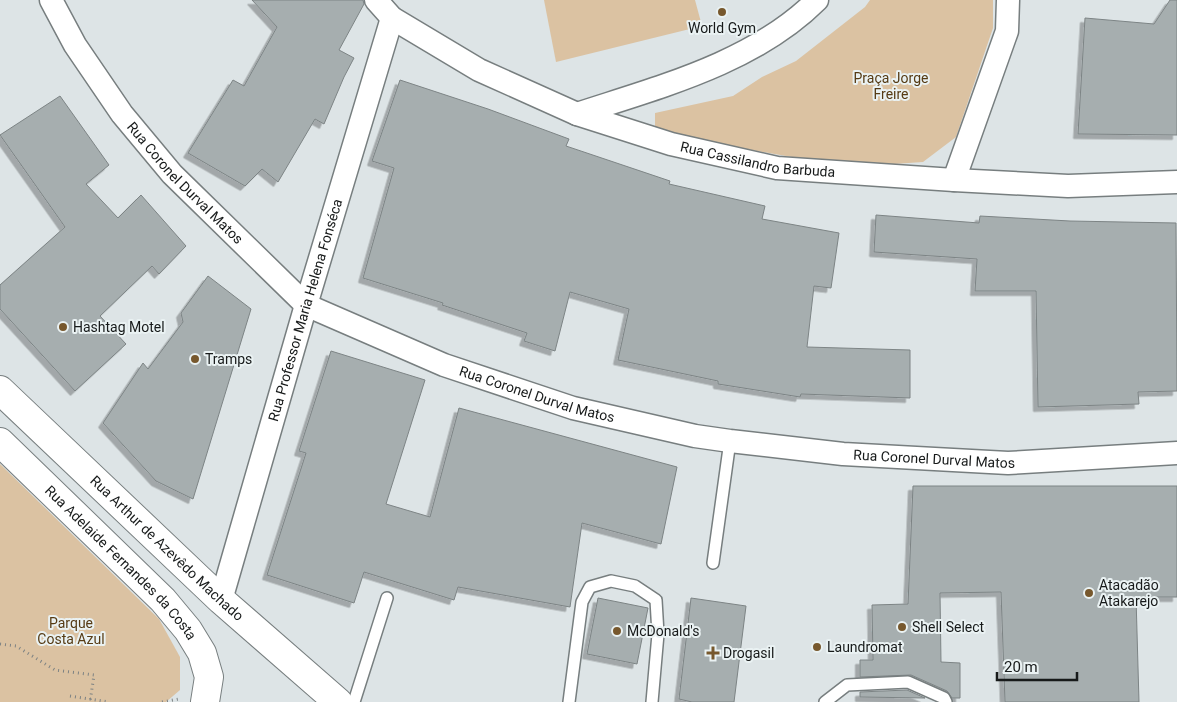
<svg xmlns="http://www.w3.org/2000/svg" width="1177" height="702" font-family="Roboto,sans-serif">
<defs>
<filter id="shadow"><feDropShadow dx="-4.5" dy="4.5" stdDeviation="0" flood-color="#0004"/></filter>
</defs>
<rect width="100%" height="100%" fill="#dde4e6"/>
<!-- green -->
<g fill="#dbc2a2">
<polygon points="544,0 695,0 702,26 556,62"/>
<polygon points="870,0 993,0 993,28 956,137 923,162 879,165 820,162 717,144 655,128 655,113 733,96 762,77 796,61 865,7"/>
<polygon points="0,464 159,619 180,657 180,690 166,702 0,702"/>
</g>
<!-- building -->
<g fill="#a6aeaf" stroke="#7d8485" filter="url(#shadow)">
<polygon points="252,0 363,0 364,4 339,50 354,58 344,77 324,124 315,119 278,182 262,169 245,186 188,153 233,80 244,86 277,27"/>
<polygon points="1170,0 1177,0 1177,135 1078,134 1085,18 1154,24"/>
<polygon points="400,80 488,109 569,139 566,146 670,181 669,184 765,206 762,219 839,233 831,288 814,286 807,347 910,350 910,398 801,394 800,397 718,384 718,381 618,360 629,309 570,292 555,351 524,341 527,333 442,305 443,303 363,278 394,168 372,161"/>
<polygon points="60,96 109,165 86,184 118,218 141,195 186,246 159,274 152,266 100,316 126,344 75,391 0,309 0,285 65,227 0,135"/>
<polygon points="876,215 979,223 980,216 1070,221 1176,223 1177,391 1138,392 1139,404 1038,407 1036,291 975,291 977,259 874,252"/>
<polygon points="208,276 251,309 193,499 156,481 103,423 143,363 148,369 183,322 181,313"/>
<polygon points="331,351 425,380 386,504 430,517 459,408 677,467 661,544 582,523 570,607 458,587 454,600 364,572 354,603 267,575 306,453 299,451"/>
<polygon points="913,486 1177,486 1177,597 1136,597 1139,702 1005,702 1001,592 940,593 941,662 960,663 960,698 952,698 947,691 911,675 860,677 860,660 873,660 872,605 908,604"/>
<polygon points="598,598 648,608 637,664 587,654"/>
<polygon points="691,598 746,606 734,702 692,702 679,699"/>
<polygon points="907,690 925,698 860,697 860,692"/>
</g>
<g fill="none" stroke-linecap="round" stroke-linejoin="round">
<defs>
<g id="service">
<polyline points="713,563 730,441"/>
<polyline points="354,702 387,598"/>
<polyline points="569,702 582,602 590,587 611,581 635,586 656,600 658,634 652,702"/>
<polyline points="825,702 847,685 908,682 944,698 946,702"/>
</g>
<g id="minor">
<path id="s1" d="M51,0L75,45L122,114L172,174L306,305L444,365L573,408L695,436L730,441L843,454L1008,463L1177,453"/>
<path id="s2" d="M376,0L392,18L479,70L577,114L671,144L777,168L954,180L1068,186L1177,182"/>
<path d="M577,114C659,87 754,63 817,0"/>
<polyline points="954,180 1007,31 1008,0"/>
<path id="s3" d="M221,600L306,305L392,18"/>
</g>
<g id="tertiary">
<path id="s4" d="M0,390L221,600L338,702"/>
<path id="s5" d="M0,442L163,600L188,630L202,653L209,677L205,702"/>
</g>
</defs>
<!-- service casing -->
<use href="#service" stroke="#777e7f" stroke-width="14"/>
<!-- minor casing -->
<use href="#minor" stroke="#777e7f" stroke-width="25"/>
<!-- tertiary casing -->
<use href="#tertiary" stroke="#777e7f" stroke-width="30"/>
<!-- path -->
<g stroke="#7d8283" stroke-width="3" stroke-dasharray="1 4" stroke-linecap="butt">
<polyline points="0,644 16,646 55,670 94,675 90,702"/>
<polyline points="70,696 109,702"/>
<polyline points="162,702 179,699"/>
</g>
<!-- service -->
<use href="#service" stroke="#fff" stroke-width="11"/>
<!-- minor -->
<use href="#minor" stroke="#fff" stroke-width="22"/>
<!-- tertiary -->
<use href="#tertiary" stroke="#fff" stroke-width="28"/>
</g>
<!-- markers -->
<g fill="#77582d" stroke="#eaf2f3" stroke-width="2">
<circle cx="722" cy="12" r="5"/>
<circle cx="63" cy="327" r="5"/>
<circle cx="195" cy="359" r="5"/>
<circle cx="1089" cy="593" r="5"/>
<circle cx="902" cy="627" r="5"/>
<circle cx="617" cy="631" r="5"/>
<circle cx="817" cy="647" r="5"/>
<path d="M710.5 645.5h5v5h5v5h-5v5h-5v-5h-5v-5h5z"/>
</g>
<g text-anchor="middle" stroke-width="4" stroke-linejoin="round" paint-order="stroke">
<!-- poi labels -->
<g font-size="14" fill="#171a1a" stroke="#eaf2f3" text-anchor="start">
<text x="722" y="33" text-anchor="middle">World Gym</text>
<text x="73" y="332">Hashtag Motel</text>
<text x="205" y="364">Tramps</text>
<text x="1099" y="590">Atacadão<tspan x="1099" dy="16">Atakarejo</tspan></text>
<text x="912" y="632">Shell Select</text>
<text x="627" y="636">McDonald's</text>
<text x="827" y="652">Laundromat</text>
<text x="723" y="658">Drogasil</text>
</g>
<!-- park labels -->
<g font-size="14" fill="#563b14" stroke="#eaf2f3">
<text x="891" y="83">Praça Jorge<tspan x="891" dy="16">Freire</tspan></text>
<text x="71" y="628">Parque<tspan x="71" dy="16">Costa Azul</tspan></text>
</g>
<!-- street labels -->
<g font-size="14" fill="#171a1a" stroke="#eaf2f3">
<text dy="5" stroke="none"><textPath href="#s2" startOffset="420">Rua Cassilandro Barbuda</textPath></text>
<text dy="5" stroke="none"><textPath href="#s1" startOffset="228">Rua Coronel Durval Matos</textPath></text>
<text dy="5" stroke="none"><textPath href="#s3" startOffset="302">Rua Professor Maria Helena Fonséca</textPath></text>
<text dy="5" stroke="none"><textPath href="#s1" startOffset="648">Rua Coronel Durval Matos</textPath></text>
<text dy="5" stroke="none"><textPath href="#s1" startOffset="1052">Rua Coronel Durval Matos</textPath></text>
<text dy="5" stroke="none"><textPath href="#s4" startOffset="230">Rua Arthur de Azevêdo Machado</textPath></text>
<text dy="5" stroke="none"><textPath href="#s5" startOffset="171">Rua Adelaide Fernandes da Costa</textPath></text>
</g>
</g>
<!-- scale -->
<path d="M997 672v8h80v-8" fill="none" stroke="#171a1a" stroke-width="2.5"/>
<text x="1004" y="672" font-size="15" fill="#171a1a" stroke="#eaf2f3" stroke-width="4" paint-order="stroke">20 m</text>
</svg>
